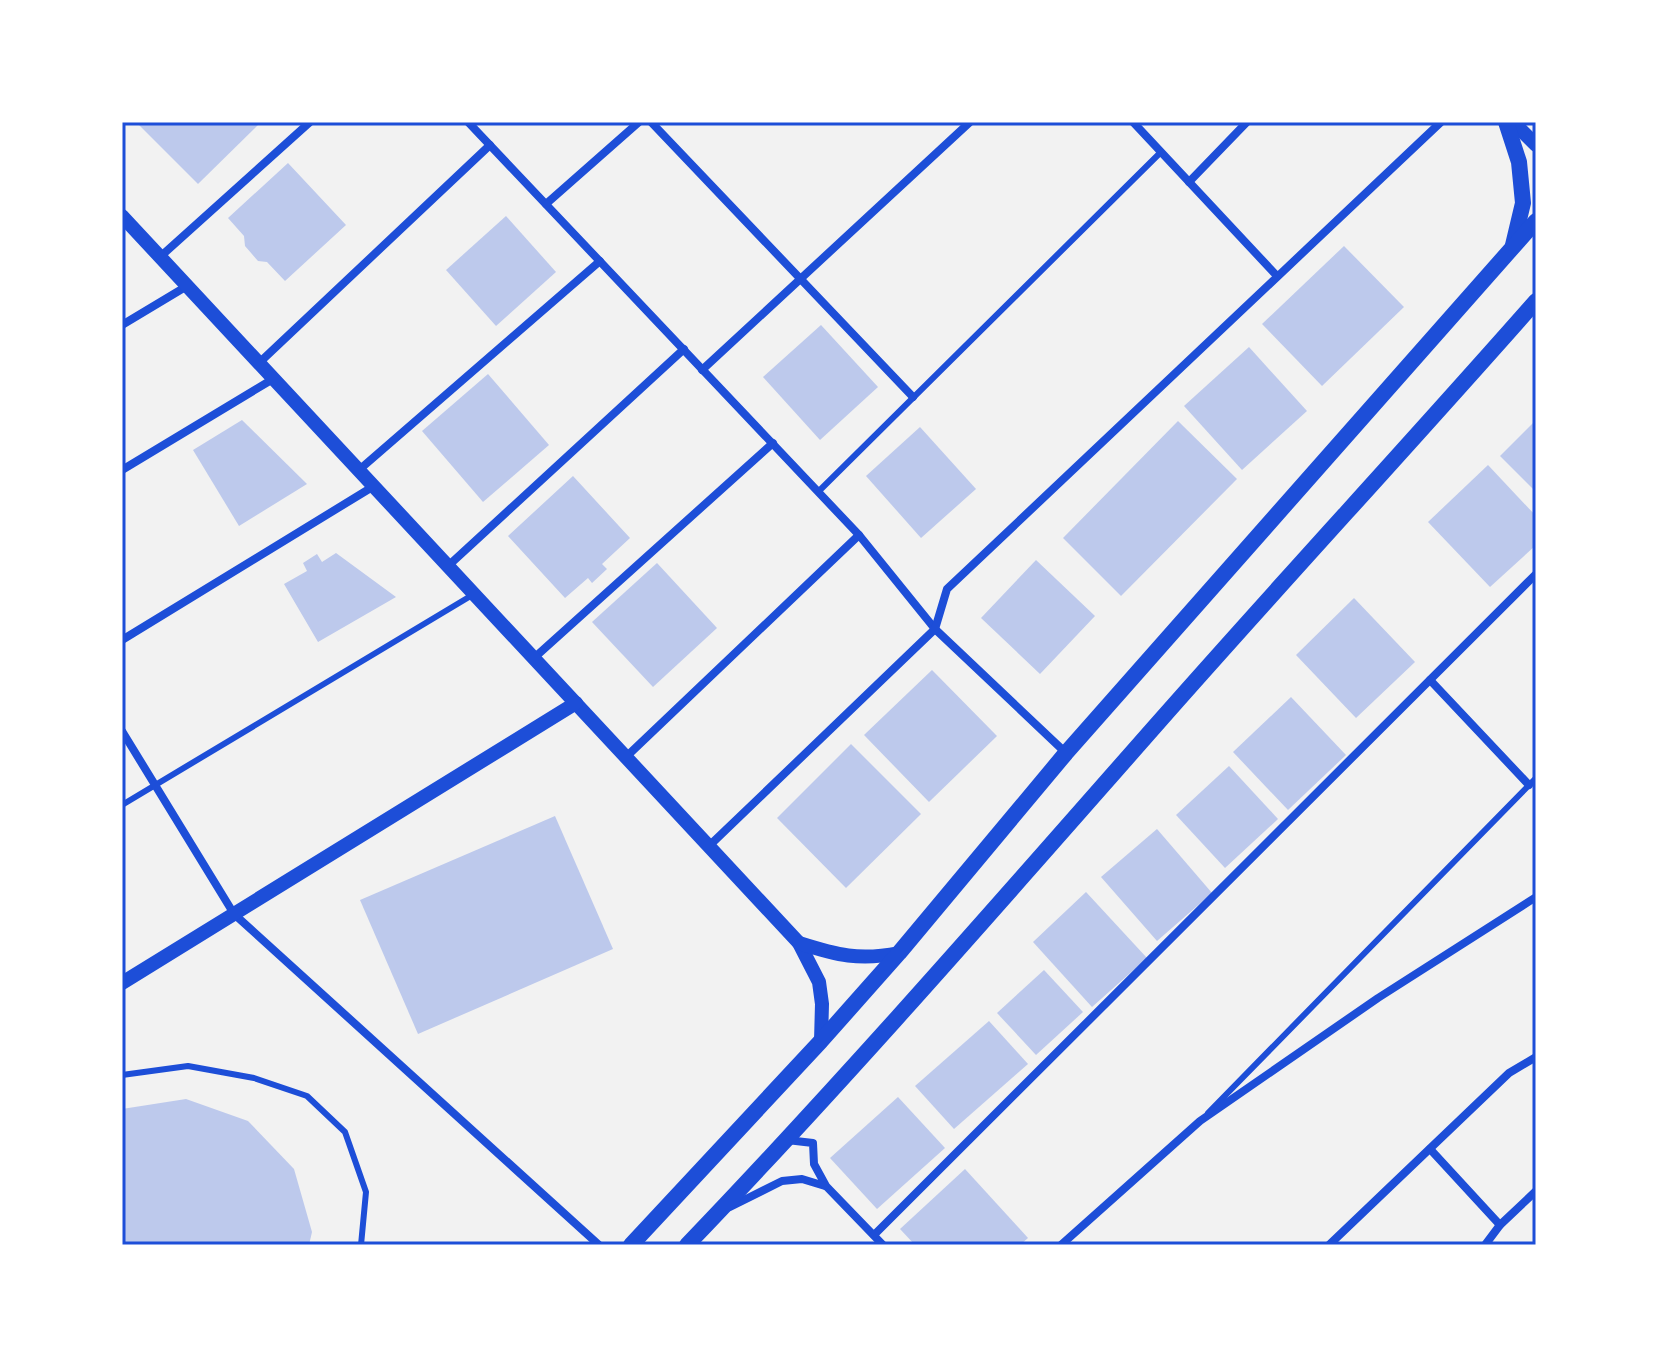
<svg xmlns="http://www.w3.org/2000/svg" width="1658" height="1367" font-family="Mulish,sans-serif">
<rect width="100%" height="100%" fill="#f2f2f2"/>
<!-- building -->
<g fill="#bdc9ec">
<polygon points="140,122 261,122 198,184 138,124"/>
<polygon points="288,163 346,225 285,281 267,262 258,261 245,246 244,236 228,218"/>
<polygon points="506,216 556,272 496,326 446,270"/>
<polygon points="1344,246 1404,307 1322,386 1262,324"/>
<polygon points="821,325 878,387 820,440 763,377"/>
<polygon points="1249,347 1307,411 1242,470 1184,406"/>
<polygon points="488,374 549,445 483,502 422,431"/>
<polygon points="242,420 307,484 239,526 193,450"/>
<polygon points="1536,420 1536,492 1500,456"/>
<polygon points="1178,421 1237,479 1121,596 1063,538"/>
<polygon points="920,427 976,489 921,538 866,476"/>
<polygon points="1488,465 1536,516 1536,545 1490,587 1428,522"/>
<polygon points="573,476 630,538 602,564 607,569 592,583 588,578 565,598 508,536"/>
<polygon points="336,553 396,597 318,642 284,584 307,571 303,563 317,554 322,562"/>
<polygon points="1036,560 1095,616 1040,674 981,618"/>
<polygon points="657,563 717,628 653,687 592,622"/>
<polygon points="1354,598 1415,662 1356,718 1296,655"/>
<polygon points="932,670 997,736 929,802 864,735"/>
<polygon points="1291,697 1346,755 1288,810 1233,752"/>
<polygon points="851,744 921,814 846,888 777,818"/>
<polygon points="1229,766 1278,819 1225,868 1176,815"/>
<polygon points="555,816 613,949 418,1034 360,900"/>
<polygon points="1157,829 1212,893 1157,941 1101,877"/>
<polygon points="1086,892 1147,958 1092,1007 1033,942"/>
<polygon points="1044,970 1083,1012 1036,1055 997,1013"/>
<polygon points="989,1021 1028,1064 954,1129 915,1086"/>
<polygon points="898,1097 945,1148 877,1209 830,1158"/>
<polygon points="186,1099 248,1121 294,1169 312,1232 309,1245 122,1245 122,1109"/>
<polygon points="965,1169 1028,1238 1020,1245 915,1245 900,1229"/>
</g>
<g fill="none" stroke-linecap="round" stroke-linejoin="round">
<!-- service -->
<g stroke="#1d4ed8" stroke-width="6">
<polyline points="818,492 1161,152"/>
<polyline points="122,805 474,594"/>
<polyline points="122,1075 188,1066 254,1078 307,1096 345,1132 366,1192 361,1245"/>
<polyline points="1208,1113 1536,778"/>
</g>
<!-- minor -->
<g stroke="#1d4ed8" stroke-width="8">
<polyline points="468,122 859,535 935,629 1066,753"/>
<polyline points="651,122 913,397"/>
<polyline points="1133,122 1277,276"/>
<polyline points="1189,182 1247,122"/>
<polyline points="546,204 639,122"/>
<polyline points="160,257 310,122"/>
<polyline points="122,325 187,286"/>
<polyline points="259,363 490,145"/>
<polyline points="702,370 970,122"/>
<polyline points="122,470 273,379"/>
<polyline points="359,470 600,261"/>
<polyline points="448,566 684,349"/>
<polyline points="122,640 374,486"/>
<polyline points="534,658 773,443"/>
<polyline points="1430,680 1529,785"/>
<polyline points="122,731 234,914 599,1245"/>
<polyline points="626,757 859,535"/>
<polyline points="709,846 935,629 947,589 1441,122"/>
<polyline points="787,1140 813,1143 814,1164 826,1186 883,1245"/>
<polyline points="1430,1149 1500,1225"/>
<polyline points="730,1207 782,1181 802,1179 825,1186"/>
<polyline points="874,1235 1536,574"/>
<polyline points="1061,1245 1200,1121 1378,998 1536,897"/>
<polyline points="1329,1245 1509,1073 1536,1057"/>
<polyline points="1485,1245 1500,1225 1536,1191"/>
</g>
<!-- tertiary -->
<g stroke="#1d4ed8" stroke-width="14">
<polyline points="1513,122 1536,145"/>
<polyline points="122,216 799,943 819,982 822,1004 821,1041"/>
<path d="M799,943C837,955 859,961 899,953"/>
<polyline points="122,983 576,703"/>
</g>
<!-- secondary -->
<g stroke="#1d4ed8" stroke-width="16">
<polyline points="1506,122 1519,162 1523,203 1513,245"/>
<polyline points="631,1245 821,1041 899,953 1066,753 1536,221"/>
<path d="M687,1245C849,1076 1002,900 1157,724C1282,582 1411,443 1536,301"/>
</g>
</g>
<!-- border -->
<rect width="1658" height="1367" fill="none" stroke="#ffffff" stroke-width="248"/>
<rect x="124" y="124" width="1410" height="1119" fill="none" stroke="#1d4ed8" stroke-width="3"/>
</svg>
